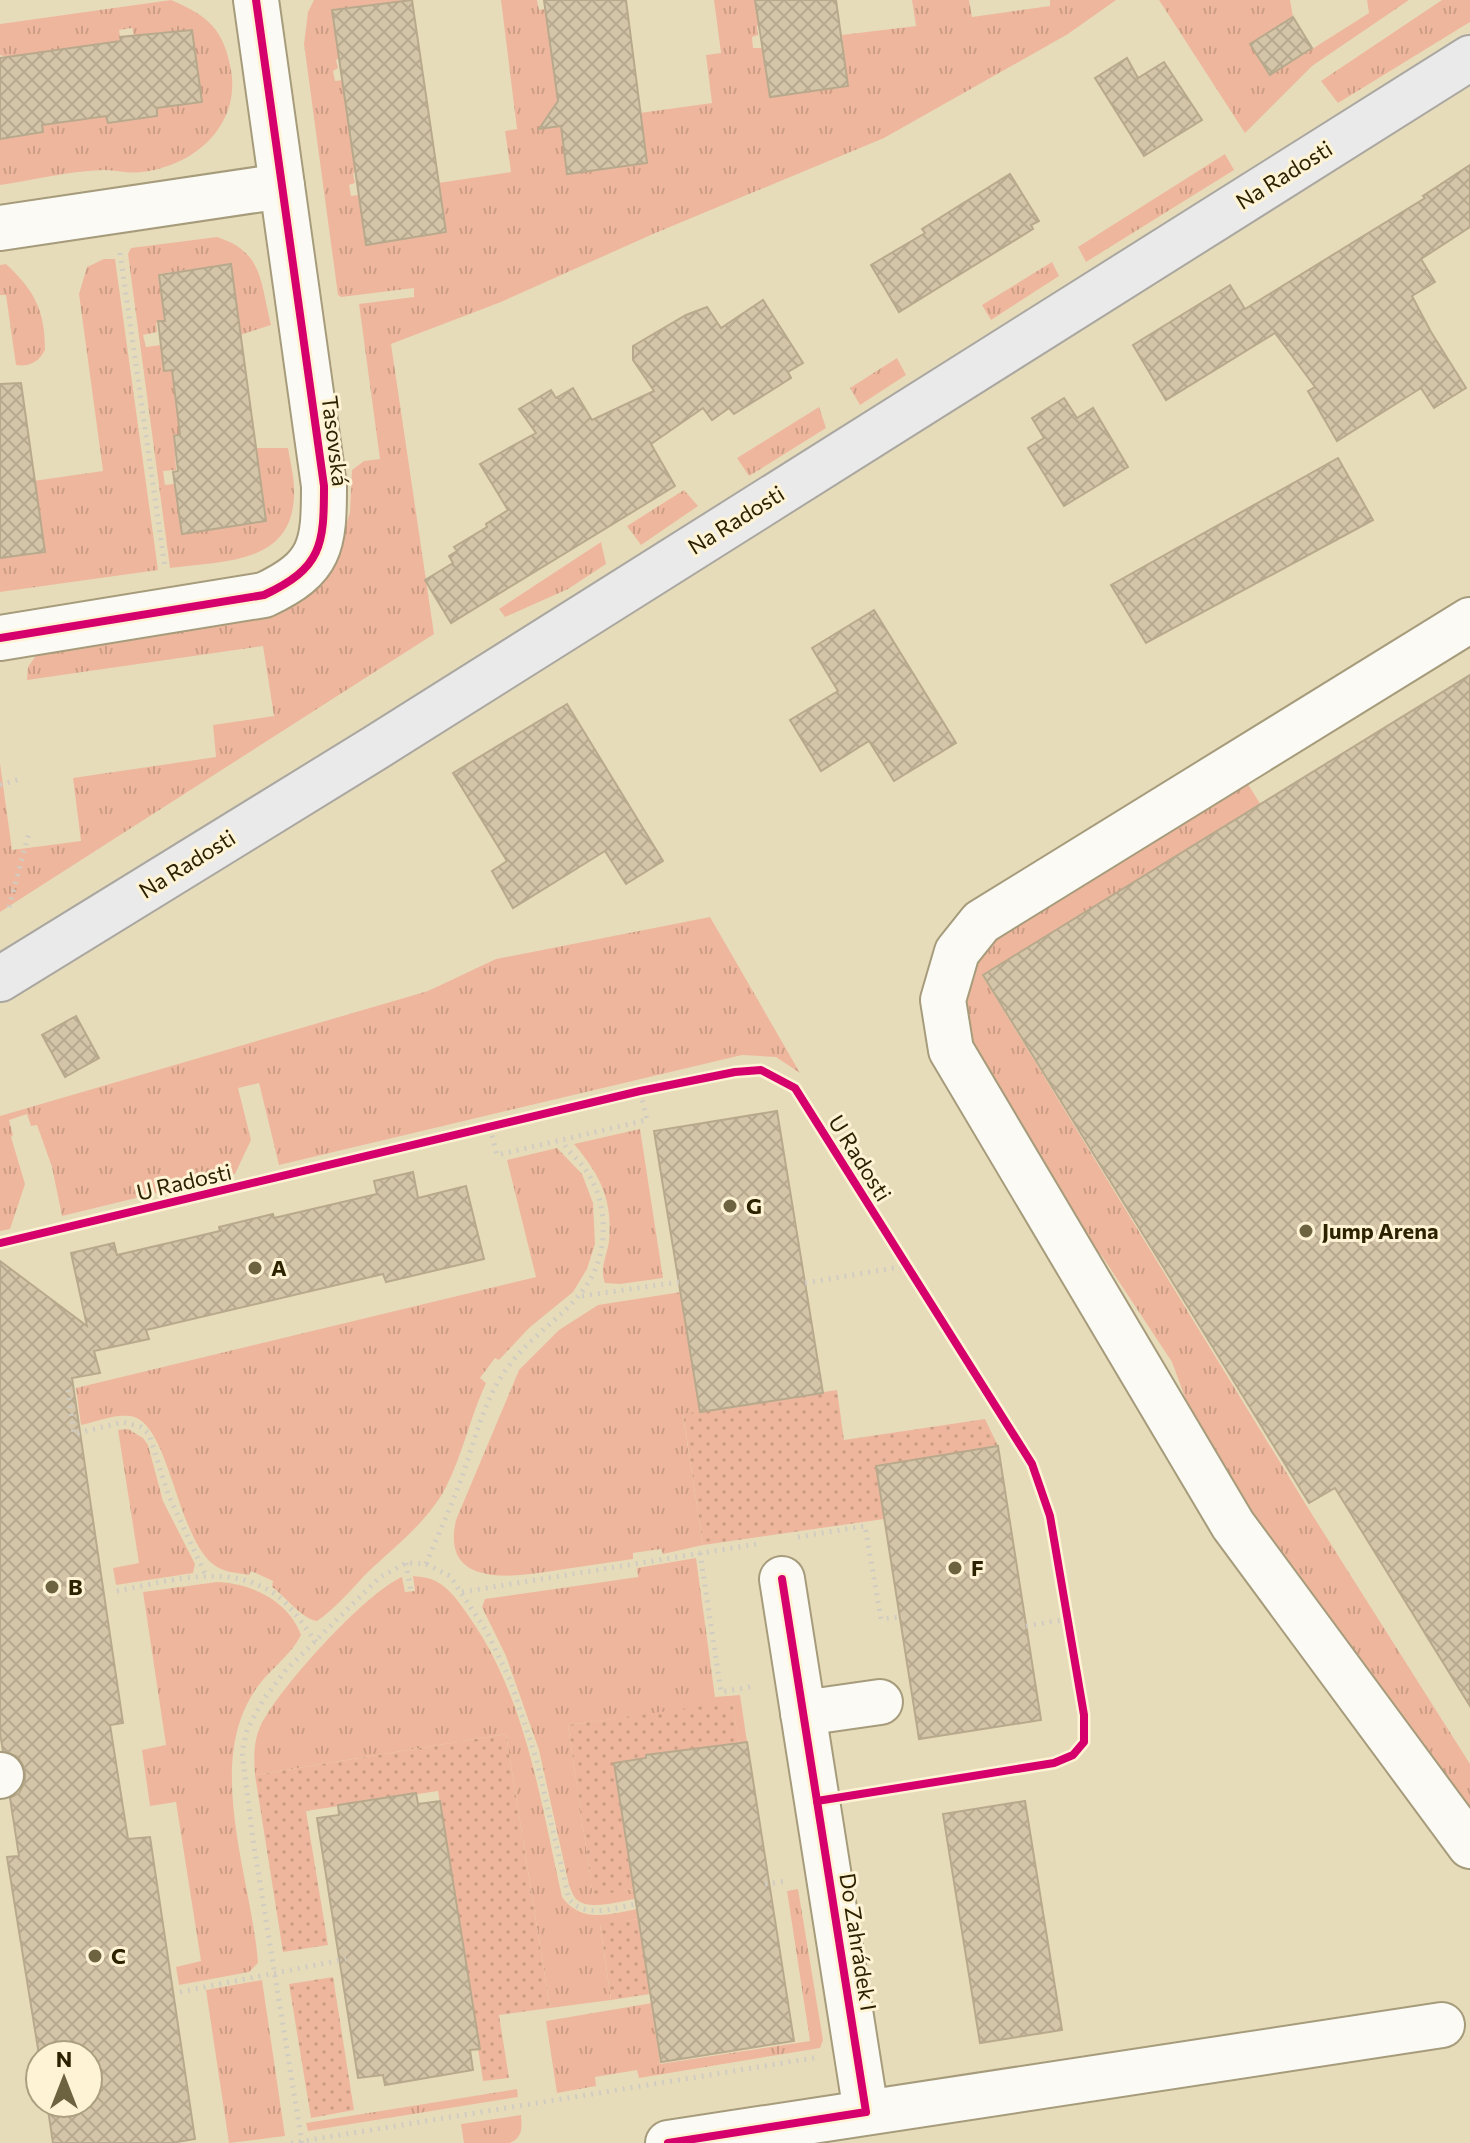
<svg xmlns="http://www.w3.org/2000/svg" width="1470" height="2143" font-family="Commissioner,sans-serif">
<defs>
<pattern id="grass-tufts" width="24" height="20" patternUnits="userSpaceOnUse" patternTransform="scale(2)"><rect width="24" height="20" fill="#eeb79d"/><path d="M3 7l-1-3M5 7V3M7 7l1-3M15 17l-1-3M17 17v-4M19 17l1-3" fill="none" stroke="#cc9d85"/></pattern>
<pattern id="garden-dots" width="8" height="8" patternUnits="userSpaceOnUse" patternTransform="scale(2)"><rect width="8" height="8" fill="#eeb79d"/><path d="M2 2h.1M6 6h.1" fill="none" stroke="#cc9d85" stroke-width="1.8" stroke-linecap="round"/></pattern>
<pattern id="building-cross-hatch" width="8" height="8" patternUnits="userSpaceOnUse" patternTransform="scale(2)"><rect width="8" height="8" fill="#d4c5a8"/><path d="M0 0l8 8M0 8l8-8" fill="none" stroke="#b6a98f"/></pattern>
</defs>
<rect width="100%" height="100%" fill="#e7dcba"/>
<!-- grass -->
<g fill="url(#grass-tufts)">
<path d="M171,0C209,16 224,30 231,70C241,126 193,167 141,172C129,174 116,170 104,170C70,171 34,180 0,185V139L42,125L106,116L109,123L157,116V108L191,30L134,35L132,28L119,30L121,41L8,57L0,55V24Z"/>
<polygon points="314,0 408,0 333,10 340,58 336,60 338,68 333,71 335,81 343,80 356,172 353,173 355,183 349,185 351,196 511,172 505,131 517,129 501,0 537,0 539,10 546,9 558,101 556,102 561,124 647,161 640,113 712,103 706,55 721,53 714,0 755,0 759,25 757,26 758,35 752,37 753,48 763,48 770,96 848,85 842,35 916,26 912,0 969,0 972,17 1050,6 1050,0 1116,0 1068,34 884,138 653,234 501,302 391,344 434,634 0,912 0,763 12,850 81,841 73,778 216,757 213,725 274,716 263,646 27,680 28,667 41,648 338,553 350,512 352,470 364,461 380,459 359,304 414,297 414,288 341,297 338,295 304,44 308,12"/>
<polygon points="1159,0 1290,0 1293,17 1250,44 1271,75 1369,13 1367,0 1409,0 1312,66 1245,133"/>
<polygon points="1442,0 1470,0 1470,22 1338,103 1321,81"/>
<polygon points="1225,154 1234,170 1086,262 1078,247"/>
<path d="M217,237C264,252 260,282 271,325L240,335L230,264L159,274L166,319L156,323L157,332L143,335L146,347L161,345L172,368L181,434L174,435L176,470L163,471L165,485L180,483L266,520L256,448H288C290,460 293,473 294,485C298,565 228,560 170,568L128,254L131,248Z"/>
<polygon points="104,259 115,259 158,570 0,592 0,557 33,481 103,471 79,294 87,267"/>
<polygon points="1052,262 1059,276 991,320 982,305"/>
<path d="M6,264C34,290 45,310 45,350C39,362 29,367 16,365L6,295H0V265Z"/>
<polygon points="897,358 906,375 860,405 850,388"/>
<polygon points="819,407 826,428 749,476 737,458"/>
<polygon points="684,490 698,506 641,545 627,526"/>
<polygon points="601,542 606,564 568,589 505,617 499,609"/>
<polygon points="1244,778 1261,805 982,975 1308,1508 1470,1764 1470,1817 1246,1508 1197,1430 1172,1362 1102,1256 1062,1212 983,1083 962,1013 979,956 998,932"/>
<polygon points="710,917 800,1073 776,1057 742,1055 279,1165 259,1083 238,1088 251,1140 235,1174 62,1216 52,1167 37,1125 31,1126 27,1114 9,1120 13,1135 11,1137 25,1184 10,1229 0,1231 0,1116 428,991 496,959"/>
<path d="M640,1129L663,1278L620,1284L605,1283C599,1269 607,1256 609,1241C613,1200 600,1175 574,1144Z"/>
<path d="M557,1148L582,1174L593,1203L595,1244L587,1269L573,1292L529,1328L499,1360L495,1358L480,1378L486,1383C470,1417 463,1454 446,1487C427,1523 394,1547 366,1574C351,1590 335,1609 317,1621C303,1620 285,1596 272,1587L273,1581L251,1571L249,1575C237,1573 223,1572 214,1565C176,1537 169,1418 129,1416C115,1414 95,1422 81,1425L76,1388L536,1277L507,1160Z"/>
<path d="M681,1292L700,1412L683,1415L703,1545L663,1554L661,1549L633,1553V1559C610,1562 588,1566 565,1569C524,1575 439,1594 456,1520L519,1370L559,1330L598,1305Z"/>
<polygon points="128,1429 143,1438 148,1445 163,1501 195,1564 193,1573 116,1585 113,1568 139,1563 118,1430"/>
<path d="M696,1558L715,1697L740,1695L747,1742L739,1743L732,1703L568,1725L593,1895L634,1889L635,1899C620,1901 587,1912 575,1898C572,1894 571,1889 569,1885L539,1750L506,1656L482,1607L485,1599L638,1577L637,1568Z"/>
<path d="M413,1576C423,1577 433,1578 442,1585C453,1593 462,1606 470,1618C526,1698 541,1803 562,1897C582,1924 609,1914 637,1909L639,1919L600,1925L611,2000L550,2008L506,1734L255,1775C254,1759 253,1743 260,1727C277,1690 365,1593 402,1577L405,1592L415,1591Z"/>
<path d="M217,1582C251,1583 289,1601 301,1635C290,1657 267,1671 254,1692C205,1767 252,1880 258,1963L249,1972L179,1985L176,1967L201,1961L176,1802L150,1806L142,1750L166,1745L143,1592Z"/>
<polygon points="798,1889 823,2040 820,2048 639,2078 637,2070 595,2077 596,2086 557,2093 546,2021 652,2003 660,2064 810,2041 787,1891"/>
<polygon points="262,1980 285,2136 229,2143 206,1990"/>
<polygon points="517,2089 518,2097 308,2131 306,2123"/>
<path d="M521,2115C522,2127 523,2137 510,2143H464L461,2124Z"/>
</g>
<!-- garden -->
<g fill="url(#garden-dots)">
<polygon points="837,1390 844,1440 985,1419 998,1446 876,1466 884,1519 703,1545 683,1414"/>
<polygon points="732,1702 739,1743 647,1755 646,1758 614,1763 634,1889 593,1896 568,1725"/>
<polygon points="506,1734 550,2008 499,2015 509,2078 483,2081 438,1791 306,1811 328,1945 283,1952 255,1775"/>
<polygon points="639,1919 650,1994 611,2000 600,1924"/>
<polygon points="333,1977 354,2110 311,2118 289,1984"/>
</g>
<!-- building -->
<g fill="url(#building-cross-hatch)" stroke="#b8a98d" stroke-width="2">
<polygon points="412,0 446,232 366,245 332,10"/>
<polygon points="544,0 626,0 647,163 567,174 561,126 539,129 558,101"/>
<polygon points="755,0 836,0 848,86 770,97"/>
<polygon points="1293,17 1312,48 1270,75 1250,44"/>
<polygon points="192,30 202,102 157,108 157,116 108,123 106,116 42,125 43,132 0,139 0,58 121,41 120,37"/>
<polygon points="1127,58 1138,78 1164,62 1202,120 1144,156 1095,78"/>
<polygon points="1470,165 1470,227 1421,259 1435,282 1412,296 1431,332 1466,388 1434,408 1421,388 1337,441 1308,391 1315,387 1275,333 1166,400 1133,345 1230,285 1245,309 1425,198 1423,196"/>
<polygon points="1010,174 1039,221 1031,225 1033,229 899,312 871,265 925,233 922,229"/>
<polygon points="231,264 266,521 182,534 173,472 178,471 174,436 180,434 172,370 164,371 158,321 165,321 159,275"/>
<polygon points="763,300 803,363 788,372 791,378 734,414 729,408 712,420 703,408 651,444 675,486 451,623 425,580 453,563 449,556 457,551 454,547 487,527 486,524 508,510 480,464 536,433 519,409 551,390 556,398 573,388 592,420 654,391 633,360 633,346 686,315 707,307 721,328"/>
<polygon points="21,383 45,552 0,558 0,384"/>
<polygon points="1064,398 1077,418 1093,408 1128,467 1064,506 1028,448 1044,438 1032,418"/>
<polygon points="1338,458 1373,520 1146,643 1111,585"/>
<polygon points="874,610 956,743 894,781 869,741 821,771 790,720 838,691 812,648"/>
<polygon points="1470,675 1470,1706 1335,1488 1309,1503 983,975"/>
<polygon points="567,704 663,861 626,884 605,851 513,908 492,871 507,861 453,773"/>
<polygon points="76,1016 99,1058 65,1077 42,1035"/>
<polygon points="777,1111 823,1393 700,1412 654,1131"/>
<polygon points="413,1172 418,1198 466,1186 484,1259 386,1282 383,1274 146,1330 149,1339 94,1351 100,1373 72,1378 123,1723 110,1725 128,1839 150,1837 195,2139 171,2143 53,2143 47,2103 88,2103 88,2055 40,2055 40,2061 7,1857 19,1856 10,1798 19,1793 25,1782 25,1769 18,1757 3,1751 0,1733 0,1261 87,1326 71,1253 114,1243 117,1255 220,1231 219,1227 273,1214 274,1218 377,1194 374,1181"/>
<polygon points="998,1446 1041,1720 919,1739 876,1466"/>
<polygon points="747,1742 794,2041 661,2062 614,1763 646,1758 646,1755"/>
<polygon points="416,1793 418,1804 440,1801 480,2049 470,2050 473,2070 385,2085 383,2075 358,2078 317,1818 339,1815 338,1805"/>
<polygon points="1025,1801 1062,2030 980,2043 943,1814"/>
</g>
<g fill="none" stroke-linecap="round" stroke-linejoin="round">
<defs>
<g id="minor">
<polyline points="0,228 282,186"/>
<polyline points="1470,620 981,922 957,952 943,1000 951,1050 1233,1525 1470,1846"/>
<path d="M0,638L264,595C322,568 324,545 324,486L256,0"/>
<polyline points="782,1579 866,2112"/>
<polyline points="803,1713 880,1702"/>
<polyline points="0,1776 1,1775"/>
<polyline points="668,2143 1442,2025"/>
</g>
<polyline id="major" points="0,979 375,748 1470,58"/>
</defs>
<!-- minor casing -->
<use href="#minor" stroke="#a69c7c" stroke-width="48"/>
<!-- major casing -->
<use href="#major" stroke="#aaa7a0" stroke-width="48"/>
<!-- path -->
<g stroke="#d0ccc1" stroke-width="5" stroke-dasharray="2 6" stroke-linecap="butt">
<polyline points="120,253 165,568"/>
<polyline points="0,785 23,778"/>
<polyline points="9,907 29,833"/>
<polyline points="490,1128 497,1155 647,1120 640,1091"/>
<polyline points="805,1283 906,1266"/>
<polyline points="582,1296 679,1282"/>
<polyline points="68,1390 74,1434 123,1422 141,1427 149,1434 168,1494 206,1576"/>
<polyline points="798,1537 865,1526 881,1619 899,1617"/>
<polyline points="700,1553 721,1692 755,1686"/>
<polyline points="406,1563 411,1592"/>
<path d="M426,1564C437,1537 449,1511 459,1485C474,1446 482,1401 508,1367C542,1320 597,1303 603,1238C605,1211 598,1184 581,1164C574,1155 566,1151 563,1140"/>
<path d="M117,1591C169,1581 228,1562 275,1594C292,1606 304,1626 316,1642"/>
<polyline points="462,1592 757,1544"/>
<polyline points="1026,1626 1068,1619"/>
<polyline points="765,1884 787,1881"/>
<polyline points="180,1992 346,1959"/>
<polyline points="291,2143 814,2058"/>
<path d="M302,2143L253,1840L242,1752L247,1730L263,1700L286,1670L380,1577L406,1563L426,1564L450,1576L487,1632L511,1682L536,1758L569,1899C585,1919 615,1908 636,1904"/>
</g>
<!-- minor -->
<use href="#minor" stroke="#fbfaf5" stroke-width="44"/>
<!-- major -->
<use href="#major" stroke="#eaeaeb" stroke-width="44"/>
<defs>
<g id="cycleway">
<path d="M0,638L264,595C322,568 324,545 324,486L256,0"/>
<polyline points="0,1243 640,1091 735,1072 761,1070 795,1088 1032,1464 1050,1516 1084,1715 1084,1742 1073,1755 1054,1763 817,1801"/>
<polyline points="668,2143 866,2112 782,1579"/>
</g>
</defs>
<!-- cycleway casing -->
<use href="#cycleway" stroke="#fef4d5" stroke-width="13"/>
<!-- cycleway -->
<use href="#cycleway" stroke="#d6006c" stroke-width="8"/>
</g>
<!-- markers -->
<g fill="#6d6341" stroke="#fef4d5" stroke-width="3">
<circle cx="730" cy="1206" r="8"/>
<circle cx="1306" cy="1231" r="8"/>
<circle cx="255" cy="1268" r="8"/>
<circle cx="955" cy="1568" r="8"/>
<circle cx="52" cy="1587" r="8"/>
<circle cx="95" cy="1956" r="8"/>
</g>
<g text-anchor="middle" stroke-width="6" stroke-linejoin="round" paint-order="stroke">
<!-- street labels -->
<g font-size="22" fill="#2c2200" stroke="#fef4d5">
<text transform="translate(1284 175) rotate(-32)" y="8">Na Radosti</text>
<text transform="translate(335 441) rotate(83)" y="8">Tasovská</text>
<text transform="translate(736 520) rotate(-32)" y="8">Na Radosti</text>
<text transform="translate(187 864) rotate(-32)" y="8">Na Radosti</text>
<text transform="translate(860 1158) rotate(58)" y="8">U Radosti</text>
<text transform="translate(184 1182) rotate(-13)" y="8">U Radosti</text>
<text transform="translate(858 1942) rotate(81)" y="8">Do Zahrádek I</text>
</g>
<!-- poi labels -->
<g font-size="22" font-weight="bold" fill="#2c2200" stroke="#fef4d5" text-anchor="start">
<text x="746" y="1214">G</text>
<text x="1322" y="1239">Jump Arena</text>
<text x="271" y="1276">A</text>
<text x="971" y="1576">F</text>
<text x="68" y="1595">B</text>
<text x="111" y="1964">C</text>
</g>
</g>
<!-- north arrow -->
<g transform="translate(64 2079)"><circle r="38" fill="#fef4d5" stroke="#aaa080" stroke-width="2"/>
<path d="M0-6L14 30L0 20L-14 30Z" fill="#6d6341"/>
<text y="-12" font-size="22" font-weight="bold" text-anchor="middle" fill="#2c2200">N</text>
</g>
</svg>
